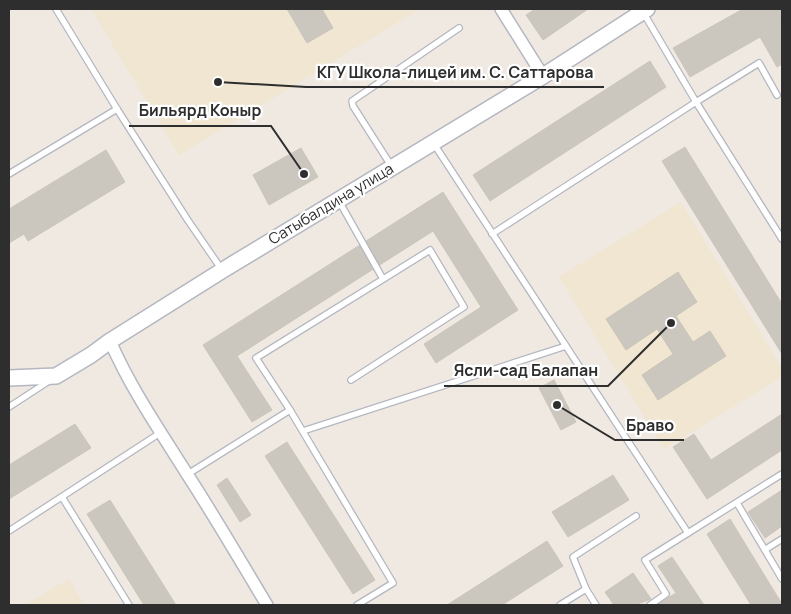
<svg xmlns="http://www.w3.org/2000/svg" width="791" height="614" font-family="Manrope,sans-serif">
<rect width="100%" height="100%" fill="#efe9e1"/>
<!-- education -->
<g fill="#f0e6d1">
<polygon points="91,9 420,9 179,155"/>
<polygon points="681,202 782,368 782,377 664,449 559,277"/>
<polygon points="69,579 84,605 25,605"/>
</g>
<!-- building -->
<g fill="#cbc7bf" stroke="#cbc5ba">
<polygon points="287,9 322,9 333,28 307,43"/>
<polygon points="535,9 588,9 543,40 526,15"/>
<polygon points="743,9 781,9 782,64 777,67 760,37 690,77 673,48"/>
<polygon points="650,61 666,87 490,201 473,175"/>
<polygon points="685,147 782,304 782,354 662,161"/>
<polygon points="301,148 318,177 269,205 253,175"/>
<polygon points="106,150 125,182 28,241 24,234 9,243 9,209"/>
<polygon points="443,192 518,310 436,363 424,344 481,307 433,231 237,356 272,410 252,422 203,345"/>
<polygon points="678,272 697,302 676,316 693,342 710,331 726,356 658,400 642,375 673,354 657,329 626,350 606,319"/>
<polygon points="554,380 576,422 561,430 539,388"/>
<polygon points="782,414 782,450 707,499 673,447 694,434 711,460"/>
<polygon points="75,424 91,448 9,499 9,465"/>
<polygon points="287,442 375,580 353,594 265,456"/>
<polygon points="613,475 629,500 568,537 552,512"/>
<polygon points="227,478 251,515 240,522 217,485"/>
<polygon points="782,490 782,526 765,538 748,512"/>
<polygon points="110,500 176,605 144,605 87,514"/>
<polygon points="730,519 782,604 782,605 751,605 707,534"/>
<polygon points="547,541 563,566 502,605 447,605"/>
<polygon points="672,557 704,605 657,605 676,593 658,566"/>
<polygon points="633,573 651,599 635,605 614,605 605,592"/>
</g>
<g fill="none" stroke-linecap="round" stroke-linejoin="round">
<defs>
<g id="service">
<polyline points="56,9 117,109"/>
<polyline points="643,12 696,102 759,63 777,95"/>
<polyline points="434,144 688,533 782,474"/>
<polyline points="392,167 353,106 352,101 459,28"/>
<polyline points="9,174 117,109 187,219 222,270"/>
<polyline points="339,201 383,279"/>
<polyline points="492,234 696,102 782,239"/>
<polyline points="9,407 49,381"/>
<polyline points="290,410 393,583 357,605"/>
<polyline points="303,431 566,346"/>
<polyline points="188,474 290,410 256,358 430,250 464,307 351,380"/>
<polyline points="62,497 129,605"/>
<polyline points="737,503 782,579"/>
<polyline points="9,531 160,433"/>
<polyline points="766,549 782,539"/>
<polyline points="586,589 573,557 636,516"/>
<polyline points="560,605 586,589 596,605"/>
<polyline points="650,605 666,594 645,560 688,533"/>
</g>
<g id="minor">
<polyline points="501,9 543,76"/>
<path d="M110,341C131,389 160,431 187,474C215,517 241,562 267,605"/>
</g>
<polyline id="tertiary" points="9,378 56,376 91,355 110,341 223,270 543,76 647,9"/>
</defs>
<!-- service casing -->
<use href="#service" stroke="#b4b7c1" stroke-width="8"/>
<!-- minor casing -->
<use href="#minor" stroke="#b4b7c1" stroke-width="14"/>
<!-- tertiary casing -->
<use href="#tertiary" stroke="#b4b7c1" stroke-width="18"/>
<!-- service -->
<use href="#service" stroke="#fff" stroke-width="5.5"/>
<!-- minor -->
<use href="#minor" stroke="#fff" stroke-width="11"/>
<!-- tertiary -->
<use href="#tertiary" stroke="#fff" stroke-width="15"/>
</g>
<g text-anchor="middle" stroke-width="4.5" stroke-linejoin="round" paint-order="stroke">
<!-- street labels -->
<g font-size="15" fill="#2e2e2e" stroke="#fff">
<text transform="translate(331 204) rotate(-31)" y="5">Сатыбалдина улица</text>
</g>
</g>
<!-- callouts -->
<path fill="none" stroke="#2e2e2e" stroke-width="2" d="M218 82L306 87H604M304 174L271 126H129M671 323L608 386H444M557 405L615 440H684"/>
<g fill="#2e2e2e" stroke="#fff" stroke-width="2">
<circle cx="218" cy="82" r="5"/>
<circle cx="304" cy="174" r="5"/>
<circle cx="671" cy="323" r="5"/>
<circle cx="557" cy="405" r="5"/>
</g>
<g font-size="16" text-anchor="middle" font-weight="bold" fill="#2e2e2e" stroke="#fff" stroke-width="4.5" stroke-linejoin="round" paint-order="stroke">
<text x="455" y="78">КГУ Школа-лицей им. С. Саттарова</text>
<text x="200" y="116">Бильярд Коныр</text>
<text x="526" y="376">Ясли-сад Балапан</text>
<text x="650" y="431">Браво</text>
</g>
<!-- border -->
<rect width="791" height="614" fill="none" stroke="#2e2e2e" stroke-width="20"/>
</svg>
